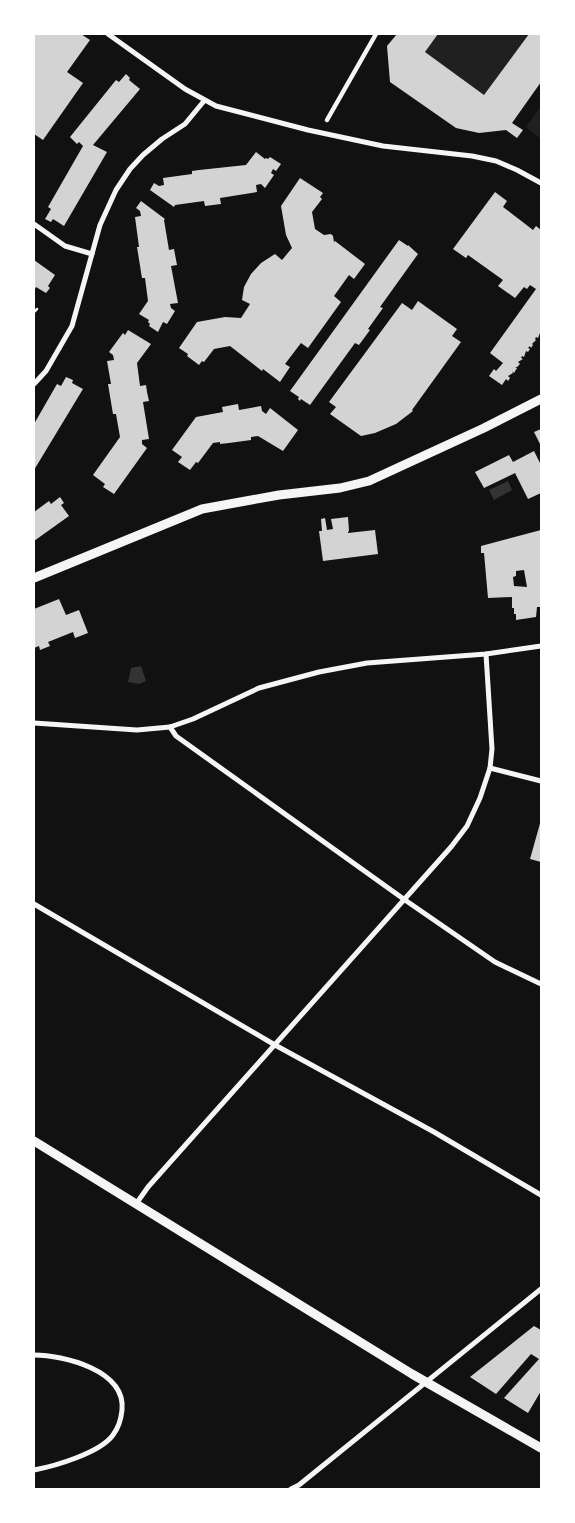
<svg xmlns="http://www.w3.org/2000/svg" width="575" height="1523" font-family="'Asap Condensed',sans-serif">
<rect width="100%" height="100%" fill="#111"/>
<!-- green -->
<g fill="#202020">
<polygon points="438,34 529,34 484,95 425,52"/>
<polygon points="541,106 541,139 526,127"/>
</g>
<!-- water -->
<g fill="#333">
<polygon points="508,481 512,490 494,500 489,490"/>
<polygon points="141,666 146,681 139,684 128,682 131,668"/>
</g>
<!-- building -->
<g fill="#d3d3d3" fill-rule="evenodd">
<polygon points="34,34 81,34 90,40 67,72 83,83 43,140 34,134"/>
<polygon points="397,34 438,34 425,52 484,95 529,34 541,34 541,82 512,123 523,130 517,138 506,130 479,133 456,128 390,82 387,46"/>
<polygon points="126,74 130,78 129,80 140,89 93,145 107,152 64,226 53,219 51,222 45,219 51,209 48,207 83,146 79,142 77,144 70,137 116,80 119,82"/>
<polygon points="256,152 265,159 266,158 268,159 270,157 281,164 276,171 273,169 271,173 274,175 265,188 261,184 256,185 257,192 220,198 221,204 205,206 204,201 175,205 174,207 150,190 154,183 159,186 164,185 163,178 192,174 192,171 199,170 246,165"/>
<polygon points="300,178 323,193 320,197 322,199 312,212 315,229 324,235 331,234 333,236 334,242 335,241 365,264 354,279 349,275 334,296 341,302 308,348 301,343 285,364 290,367 280,382 263,369 262,371 230,346 214,349 204,362 202,361 199,365 187,356 188,354 179,348 197,322 225,317 241,318 250,304 242,300 244,287 251,274 261,263 275,254 282,260 292,248 286,235 281,206"/>
<polygon points="495,192 507,201 503,207 533,230 536,226 541,230 541,334 540,333 538,338 536,337 535,339 536,340 532,344 533,345 531,348 530,346 528,348 530,349 528,352 526,351 524,357 522,356 521,358 523,359 518,362 520,364 517,367 515,367 517,368 514,373 512,371 513,373 508,376 510,378 508,381 506,379 502,385 489,376 494,369 496,371 503,363 490,353 536,289 530,285 527,289 524,287 515,298 498,286 503,280 468,255 466,258 453,249"/>
<polygon points="141,201 165,219 164,220 169,250 174,249 177,265 171,266 178,303 170,304 171,308 175,311 167,324 163,322 158,332 149,326 150,324 148,322 149,320 139,314 148,301 145,278 142,278 137,247 139,247 135,217 141,216 140,211 136,208"/>
<polygon points="399,240 408,246 408,245 418,254 380,307 383,308 368,329 370,330 359,345 355,343 310,405 301,399 300,401 298,399 299,397 290,391"/>
<polygon points="34,260 55,275 48,286 50,288 46,293 36,287 34,291"/>
<polygon points="418,301 457,329 452,336 461,342 412,410 413,411 396,424 375,433 361,436 330,414 336,407 329,402 402,303 412,310"/>
<polygon points="128,330 151,344 137,363 140,386 146,385 147,392 149,401 143,402 149,439 142,440 142,444 147,448 114,494 103,487 105,484 93,475 120,437 116,414 113,414 108,384 111,384 107,361 114,360 113,355 109,352 123,333 125,335"/>
<polygon points="66,377 73,380 72,383 83,389 34,470 34,424 57,384 61,386"/>
<polygon points="238,404 239,410 261,406 262,411 266,414 270,408 298,430 283,451 258,436 251,437 251,440 229,443 220,444 220,442 213,443 198,463 196,462 190,470 178,462 182,457 172,450 196,417 223,412 222,407"/>
<polygon points="541,429 541,446 534,432"/>
<polygon points="534,451 541,465 541,493 528,499 515,473 484,488 475,472 509,455 513,462"/>
<polygon points="60,497 64,503 61,505 69,516 34,541 34,512 49,501 51,504"/>
<polygon points="348,517 349,531 348,532 348,533 375,530 378,554 323,561 319,531 322,531 321,519 325,518 327,530 333,529 331,519"/>
<path d="M541,530V607H537L536,617L516,620V614H514V608H512V597L488,598L484,553H481V546ZM524,570L527,587L514,586L513,577L516,576V571Z"/>
<polygon points="59,599 66,615 79,610 88,633 75,638 73,632 48,642 50,646 40,650 39,646 34,648 34,609"/>
<polygon points="541,820 541,862 530,859"/>
<polygon points="534,1326 541,1330 541,1391 528,1413 504,1398 539,1359 531,1354 496,1394 470,1377"/>
</g>
<g fill="none" stroke-linecap="round" stroke-linejoin="round">
<!-- path -->
<polyline stroke="#f5f5f5" stroke-width="2.5" points="34,312 37,309"/>
<!-- pedestrian -->
<polyline stroke="#f5f5f5" stroke-width="4.5" points="327,120 376,34"/>
<!-- minor -->
<g stroke="#f5f5f5" stroke-width="5">
<polyline points="108,34 185,89 216,106 308,130 383,146 472,156 496,161 517,170 541,183"/>
<polyline points="34,224 65,246 92,254"/>
<polyline points="34,384 46,371 72,326 100,225 116,190 130,169 143,155 162,139 185,124 204,101"/>
<polyline points="34,723 137,730 170,727 193,719 259,688 319,672 367,663 486,654 541,646"/>
<polyline points="170,727 176,736 405,900 495,962 541,984"/>
<polyline points="490,768 541,781"/>
<polyline points="34,904 275,1045 434,1132 541,1195"/>
<polyline points="136,1204 148,1187 451,847 467,826 480,798 490,768 492,749 486,654"/>
<path d="M34,1355C63,1355 126,1370 122,1410C121,1420 119,1427 113,1435C100,1453 55,1466 34,1470"/>
<polyline points="291,1489 299,1485 541,1289"/>
</g>
<!-- tertiary -->
<g stroke="#f5f5f5" stroke-width="9">
<polyline points="34,578 202,509 279,495 340,488 369,481 484,428 541,399"/>
<polyline points="34,1141 412,1374 541,1448"/>
</g>
</g>
<!-- border -->
<rect width="575" height="1523" fill="none" stroke="#ffffff" stroke-width="70"/>
</svg>
